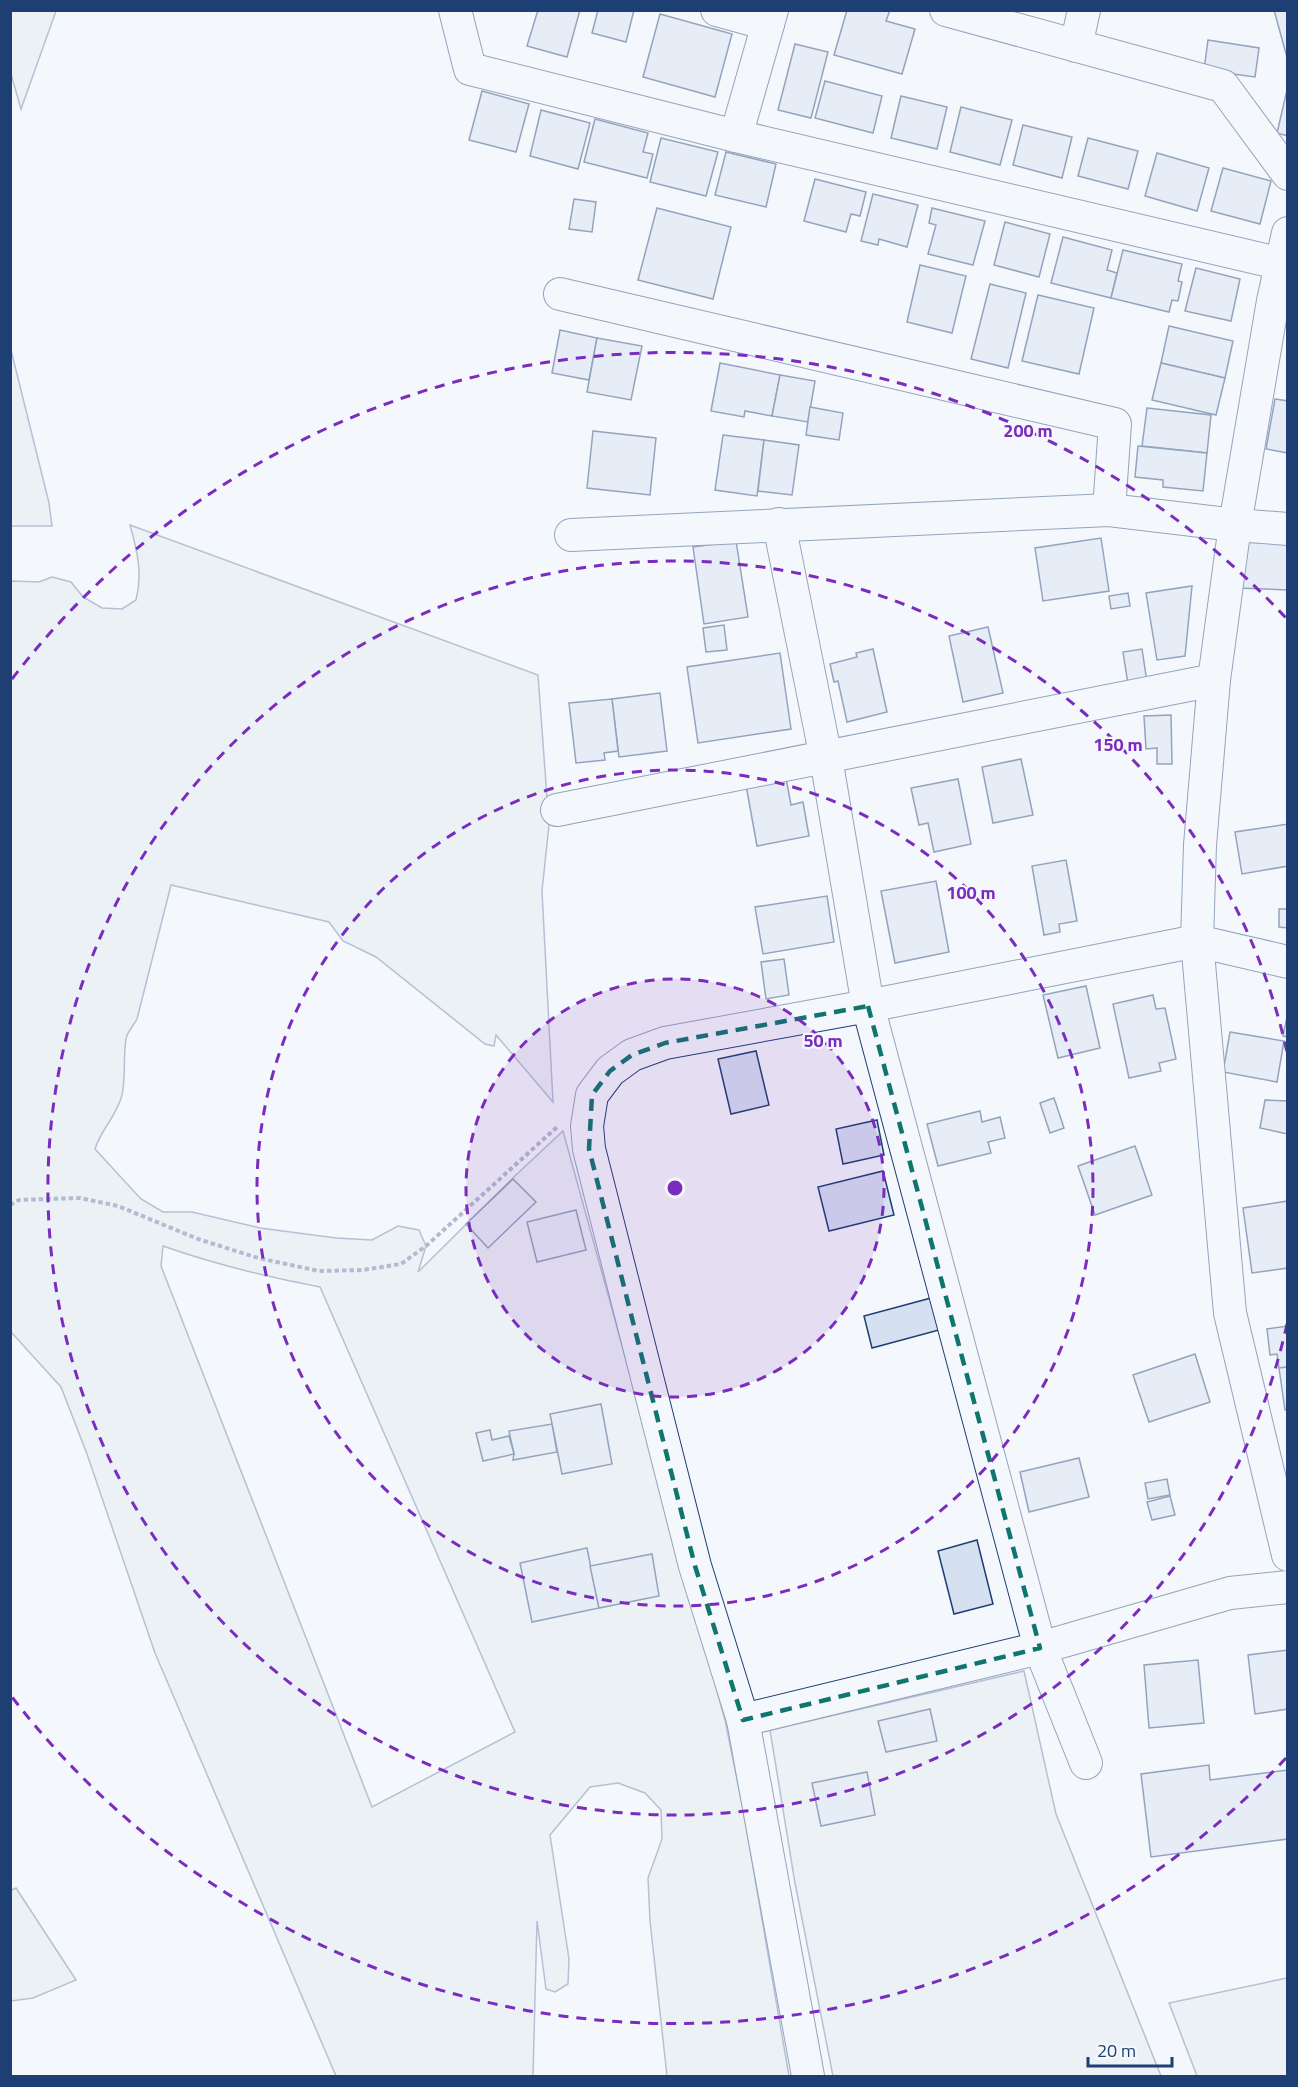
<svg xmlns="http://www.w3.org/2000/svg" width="1298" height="2087" font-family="'Titillium Web',sans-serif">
<rect width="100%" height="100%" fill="#f4f7fb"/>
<!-- green -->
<g fill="#e3e9f0" stroke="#687fa3" stroke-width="1.5" fill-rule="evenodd">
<polygon points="11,10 56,11 21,109 11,74"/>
<polygon points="10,346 49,503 52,526 11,526"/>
<path d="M130,525L538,675L549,825L542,891L553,1102L496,1035L494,1046L485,1044L376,957L343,941L329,922L171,885L137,1019C134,1025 127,1032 126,1039C123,1057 126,1077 122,1095C117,1116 101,1129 95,1149L141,1199L163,1212H192L260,1228L336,1238L372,1240L398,1226L419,1230L426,1246L418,1272L517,1174L563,1131L725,1720L743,1809L789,2076H667L650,1921L648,1878L662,1839L661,1810L645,1793L618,1783L590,1787L550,1835L569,1959L568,1984L555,1992L546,1989L537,1921L533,2076H336L155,1653L87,1454L61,1387L11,1332V581L39,582L52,577L71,582L83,597L102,608L122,609L136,600C143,574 137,550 130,525ZM163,1246C214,1264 267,1277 320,1287L515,1732L372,1807L161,1266Z"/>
<polygon points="1024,1671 1056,1814 1161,2076 833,2076 795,1883 770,1730"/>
<polygon points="16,1888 76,1980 33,1998 11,2001 10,1891"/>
<polygon points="1287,1978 1287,2076 1197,2076 1169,2003"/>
</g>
<!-- building -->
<g fill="#d5e0f0" stroke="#1d3f73" stroke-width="1.5">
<polygon points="538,10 580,10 567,57 527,46"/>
<polygon points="598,10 634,10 626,42 592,33"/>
<polygon points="847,10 890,10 886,21 915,29 902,74 834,55"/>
<polygon points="1274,10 1288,10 1288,61"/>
<polygon points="660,14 732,34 715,97 643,77"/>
<polygon points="1208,40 1259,48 1255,77 1204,70"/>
<polygon points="795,44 828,52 811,118 778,110"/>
<polygon points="825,81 882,96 873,133 815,118"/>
<polygon points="1287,90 1288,90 1288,136 1277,133"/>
<polygon points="482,91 529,104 516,152 469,140"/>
<polygon points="901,96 947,107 937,149 891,138"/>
<polygon points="961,107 1012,120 1000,165 950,152"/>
<polygon points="541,110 590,123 578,169 530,156"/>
<polygon points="595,119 648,133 643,152 653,154 647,178 584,162"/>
<polygon points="1023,125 1072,137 1062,178 1013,165"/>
<polygon points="661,138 718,152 706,196 650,182"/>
<polygon points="1088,138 1138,151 1128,189 1078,176"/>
<polygon points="726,152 776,164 766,207 715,195"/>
<polygon points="1157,153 1209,168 1197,211 1145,196"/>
<polygon points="1223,168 1271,181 1260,224 1211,211"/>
<polygon points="815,179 866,192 860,216 851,214 846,232 804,221"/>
<polygon points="873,194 918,205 907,247 879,239 878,245 861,241"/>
<polygon points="574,199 596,202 592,232 569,229"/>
<polygon points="657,208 731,227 713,299 638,280"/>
<polygon points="932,208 985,221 973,265 928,254 936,225 929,223"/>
<polygon points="1005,222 1050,234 1039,277 994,265"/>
<polygon points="1063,237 1112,250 1107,270 1117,273 1111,298 1051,283"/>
<polygon points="1123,250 1182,264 1178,281 1182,282 1178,301 1172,300 1169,312 1111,298"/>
<polygon points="920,265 966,276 952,333 907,322"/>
<polygon points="1196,268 1240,279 1231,321 1185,311"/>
<polygon points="990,284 1026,293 1008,368 971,359"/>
<polygon points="1038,295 1094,308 1079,374 1022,361"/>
<polygon points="1169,326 1233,341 1225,378 1161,363"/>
<polygon points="560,330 597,338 589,380 552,373"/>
<polygon points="597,338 642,346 631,400 587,392"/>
<polygon points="720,363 780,375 772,416 745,411 744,417 711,411"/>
<polygon points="1161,363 1225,378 1216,415 1152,400"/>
<polygon points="780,375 815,381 808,422 772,416"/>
<polygon points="1275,399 1288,401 1288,453 1266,449"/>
<polygon points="810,407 843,413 839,440 806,435"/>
<polygon points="1147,408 1211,415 1207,453 1142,446"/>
<polygon points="593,431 656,438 650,495 587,488"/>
<polygon points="723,435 764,440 757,496 715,490"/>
<polygon points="764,440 799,445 792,495 758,491"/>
<polygon points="1138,446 1207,453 1203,491 1163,487 1163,480 1135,477"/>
<polygon points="1101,538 1109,591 1043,601 1035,548"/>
<polygon points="736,541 748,617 704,624 693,547"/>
<polygon points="1238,542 1288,543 1288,590 1237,588"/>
<polygon points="1192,586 1185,656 1157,660 1146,593"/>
<polygon points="1128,593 1130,606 1111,609 1109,596"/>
<polygon points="724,625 727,650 706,652 703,628"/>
<polygon points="988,627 1003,693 963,702 949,636"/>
<polygon points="873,649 887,712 847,722 838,681 834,682 830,664 857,657 856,653"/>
<polygon points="1142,649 1147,682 1128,684 1123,652"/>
<polygon points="780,653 791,729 698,743 687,667"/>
<polygon points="660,693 667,751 619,757 612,699"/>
<polygon points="612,699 618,751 604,753 605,760 576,763 569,703"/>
<polygon points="1171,715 1172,764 1157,764 1157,748 1146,749 1144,716"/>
<polygon points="1021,759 1033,815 993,823 982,767"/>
<polygon points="786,778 791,805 803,802 809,836 757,846 746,785"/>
<polygon points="958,779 971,844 934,852 928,823 919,825 911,788"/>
<polygon points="1288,824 1288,866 1242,874 1235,832"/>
<polygon points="1066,860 1077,921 1059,924 1060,932 1044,935 1032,866"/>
<polygon points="936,881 949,952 895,963 881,891"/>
<polygon points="827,896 834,942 763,954 755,907"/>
<polygon points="1279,909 1288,909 1288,928 1279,927"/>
<polygon points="784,959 789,995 766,999 761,962"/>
<polygon points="1086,986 1100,1048 1058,1058 1043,995"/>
<polygon points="1153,995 1156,1009 1165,1008 1176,1059 1159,1063 1161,1071 1129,1078 1113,1004"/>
<polygon points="1288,1012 1288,1037 1283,1036"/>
<polygon points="1230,1032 1284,1041 1277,1082 1223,1072"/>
<polygon points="756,1051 769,1105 731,1114 718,1059"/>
<polygon points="1054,1098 1064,1128 1050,1133 1040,1103"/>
<polygon points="1265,1100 1288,1101 1288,1134 1260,1128"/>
<polygon points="980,1111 982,1122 1000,1117 1005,1138 988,1142 991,1153 938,1166 927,1124"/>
<polygon points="877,1120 884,1155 843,1164 836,1129"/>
<polygon points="1135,1146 1152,1195 1095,1215 1078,1166"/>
<polygon points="883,1171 894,1215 829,1231 818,1187"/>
<polygon points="513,1179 536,1202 488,1248 466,1224"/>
<polygon points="1288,1201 1288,1268 1252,1273 1243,1208"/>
<polygon points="576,1210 586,1250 537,1262 527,1222"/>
<polygon points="931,1298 939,1330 872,1348 864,1316"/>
<polygon points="1288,1326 1288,1367 1279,1368 1277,1354 1270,1355 1267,1329"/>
<polygon points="1195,1354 1210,1402 1149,1422 1133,1375"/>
<polygon points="1288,1367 1288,1409 1285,1410 1279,1368"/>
<polygon points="601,1404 612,1464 562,1474 550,1414"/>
<polygon points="552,1424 557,1452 513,1460 514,1454 509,1431"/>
<polygon points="490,1430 492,1440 509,1436 514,1454 483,1461 476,1433"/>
<polygon points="1079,1458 1089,1497 1029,1512 1020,1472"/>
<polygon points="1167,1479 1170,1495 1148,1499 1145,1483"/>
<polygon points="1170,1496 1175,1515 1152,1520 1147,1502"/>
<polygon points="977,1540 993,1604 954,1614 938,1551"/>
<polygon points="587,1548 599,1608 532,1622 520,1563"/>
<polygon points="652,1554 659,1596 599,1608 590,1566"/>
<polygon points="1288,1650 1288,1709 1255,1714 1248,1655"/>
<polygon points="1198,1660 1204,1723 1149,1728 1144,1665"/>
<polygon points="930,1709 937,1741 886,1752 878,1721"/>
<polygon points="1209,1765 1210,1780 1288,1770 1288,1839 1151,1857 1141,1774"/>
<polygon points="867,1772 875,1815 821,1826 812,1783"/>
</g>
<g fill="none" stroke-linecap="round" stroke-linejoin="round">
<defs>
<g id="minor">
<polyline points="455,10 470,69 736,136 1282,264"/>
<polyline points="717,10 768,24"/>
<polyline points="946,10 1223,86 1288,174"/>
<polyline points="1076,46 1084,10"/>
<polyline points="736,136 772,10"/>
<polyline points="1288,233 1273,301 1235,525 1214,680 1200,845 1197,941 1230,1313 1288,1555"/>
<polyline points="560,294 1115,424 1109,510"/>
<polyline points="779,524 826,758 868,1006 1040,1648 1086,1763"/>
<polyline points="571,535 1109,510 1235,525 1288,529"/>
<polyline points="557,810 1214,680"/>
<polyline points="1288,962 1197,941 868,1006 665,1043 632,1055 610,1071 592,1095 587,1126 589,1149 695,1566 743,1720 1040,1648 1230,1593 1288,1587"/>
<polyline points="743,1720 808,2076"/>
</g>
</defs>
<!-- minor casing -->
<use href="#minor" stroke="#1d3f73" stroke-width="34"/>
<!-- path -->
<polyline stroke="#5e769c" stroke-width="4" stroke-dasharray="4.5 3" stroke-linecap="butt" points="10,1205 19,1200 80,1198 118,1206 198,1239 258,1258 319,1271 363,1270 401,1264 426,1246 557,1127"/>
<!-- minor -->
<use href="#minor" stroke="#f4f7fb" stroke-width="32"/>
</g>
<!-- marked area -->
<path d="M0 0H1298V2087H0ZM868,1006L1040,1648L743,1720L695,1566L589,1149L592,1095L610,1071L632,1055L665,1043Z" fill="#f4f7fb" fill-opacity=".55" fill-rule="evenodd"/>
<path fill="none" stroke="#0f766e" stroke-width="4.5" stroke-dasharray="12 8" stroke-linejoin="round" d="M868,1006L1040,1648L743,1720L695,1566L589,1149L592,1095L610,1071L632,1055L665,1043Z"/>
<!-- distance rings -->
<circle cx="675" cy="1188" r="209" fill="#7b2cbf" fill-opacity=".12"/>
<g fill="none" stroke="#7b2cbf" stroke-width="3" stroke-dasharray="10 8">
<circle cx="675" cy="1188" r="209"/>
<circle cx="675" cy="1188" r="418"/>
<path d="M1287 1324A627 627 0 1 1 1287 1052"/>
<path d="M1286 1758A836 836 0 0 1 12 1697M12 679A836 836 0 0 1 1286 618"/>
</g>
<circle cx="675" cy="1188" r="9" fill="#7b2cbf" stroke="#f4f7fb" stroke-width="3"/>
<g font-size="18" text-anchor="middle" font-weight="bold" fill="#7b2cbf" stroke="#f4f7fb" stroke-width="4.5" stroke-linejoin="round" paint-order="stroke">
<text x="1028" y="437">200 m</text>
<text x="1118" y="751">150 m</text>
<text x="971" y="899">100 m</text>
<text x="823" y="1047">50 m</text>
</g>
<!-- border -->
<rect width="1298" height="2087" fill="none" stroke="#1d3f73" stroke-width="24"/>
<!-- scale -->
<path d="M1088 2057v9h84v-9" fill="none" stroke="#1d3f73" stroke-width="3"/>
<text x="1097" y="2057" font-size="18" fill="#1d3f73" stroke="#f4f7fb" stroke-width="4.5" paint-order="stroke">20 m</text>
</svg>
